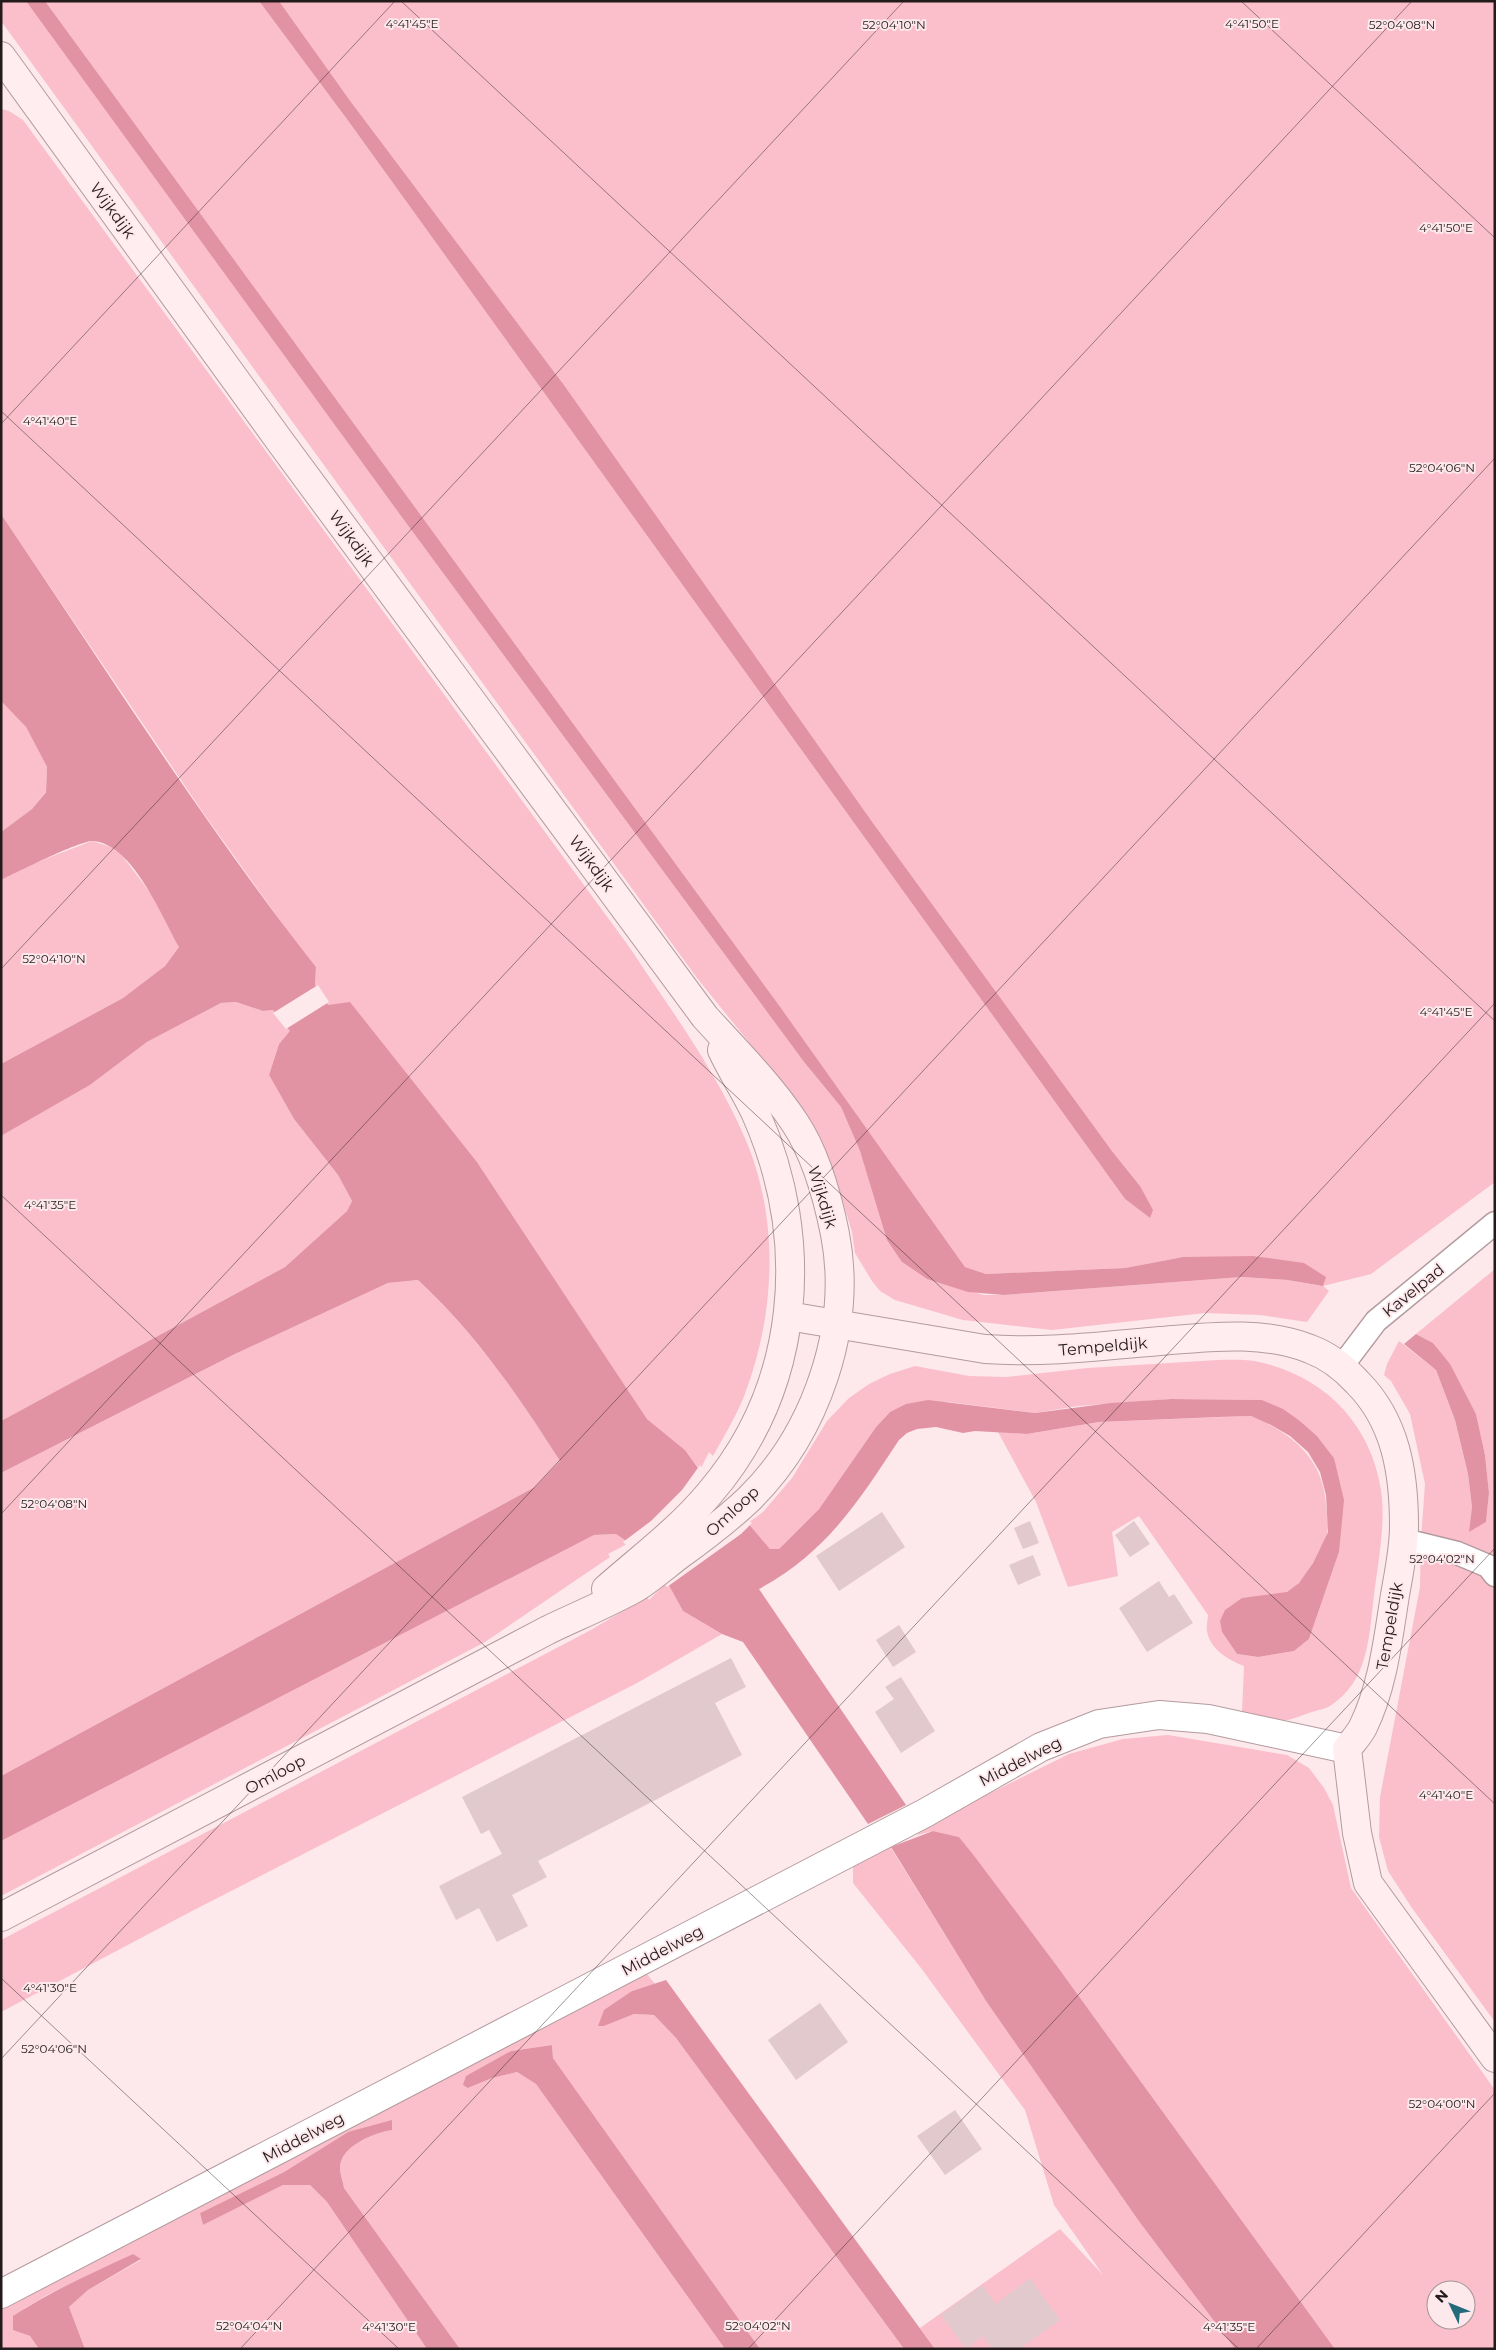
<svg xmlns="http://www.w3.org/2000/svg" width="1496" height="2350" font-family="Montserrat,sans-serif">
<rect width="100%" height="100%" fill="#fde8ec"/>
<!-- green -->
<g fill="#fabfca" fill-rule="evenodd">
<polygon points="1,1 26,1 36,14 401,516 804,1062 841,1107 860,1151 878,1205 902,1262 927,1279 984,1295 1004,1295 1242,1277 1287,1280 1322,1286 1208,1257 1183,1257 1125,1268 986,1274 965,1267 781,1008 45,1 259,1 349,122 1125,1199 1150,1218 1140,1186 1112,1151 873,823 564,385 351,102 279,1 1495,1 1495,1182 1371,1274 1323,1286 1329,1291 1307,1322 1260,1315 1205,1313 1052,1330 963,1320 895,1300 880,1291 872,1281 855,1253 852,1232 836,1179 822,1148 760,1056 697,978 1,21"/>
<path d="M1,109L9,111L23,120L630,948C670,1009 715,1069 744,1136C779,1215 776,1308 747,1388C739,1412 725,1434 713,1456L709,1452L700,1470L685,1450L647,1419L477,1162L350,1003L328,1006L315,985L316,967L287,930L204,814L1,514Z"/>
<polygon points="1,701 26,727 47,767 46,791 32,809 1,832"/>
<polygon points="92,841 117,849 155,899 179,947 165,966 123,998 1,1064 1,880 27,866"/>
<polygon points="236,1002 263,1011 273,1010 291,1031 279,1044 269,1075 294,1119 338,1175 352,1201 347,1211 285,1267 1,1421 1,1136 90,1085 147,1042 221,1003"/>
<polygon points="1495,1269 1495,2022 1412,1908 1388,1871 1379,1837 1380,1797 1420,1587 1421,1540 1425,1484 1410,1414 1391,1381 1384,1375 1387,1364 1399,1341 1436,1370 1455,1420 1468,1474 1472,1507 1470,1531 1486,1522 1489,1493 1485,1455 1476,1414 1449,1364 1433,1343 1416,1334"/>
<path d="M418,1280C477,1336 517,1393 560,1461L535,1487L1,1776V1473L235,1354L388,1283Z"/>
<path d="M1218,1360C1231,1360 1246,1359 1259,1362C1324,1376 1371,1424 1381,1490C1386,1522 1378,1563 1374,1595C1369,1636 1369,1681 1330,1706C1325,1709 1317,1710 1312,1712C1304,1714 1295,1719 1287,1720C1272,1721 1256,1715 1242,1712L1244,1666C1228,1660 1210,1649 1207,1631C1206,1626 1208,1619 1208,1615L1139,1516L1112,1532L1118,1576L1068,1587L1036,1502L998,1432L1027,1434L1099,1422L1251,1416C1292,1433 1324,1459 1326,1506C1327,1514 1329,1525 1327,1533C1325,1541 1319,1549 1316,1557C1310,1568 1300,1586 1287,1592C1277,1597 1254,1597 1242,1598L1222,1632L1237,1654L1258,1657L1294,1651L1309,1639L1339,1552L1334,1458L1317,1436L1300,1421L1262,1400L1171,1399L1078,1406L1035,1413L948,1402L890,1412L876,1427L819,1509L779,1549H770L748,1523L763,1512L792,1478L827,1421L849,1398L869,1384L890,1374L915,1366L969,1376L1006,1377L1088,1368Z"/>
<polygon points="616,1534 629,1543 608,1554 610,1557 485,1642 1,1896 1,1841 594,1535"/>
<polygon points="667,1582 683,1611 722,1634 637,1683 192,1911 1,2012 1,1940 589,1631 647,1597 649,1600"/>
<path d="M1168,1735L1287,1755L1309,1768L1324,1788L1333,1805L1351,1888L1495,2090V2349H1335L1057,1966L959,1837L933,1831L917,1835L928,1824L1069,1754L1123,1739ZM1436,2290H1466V2320H1436Z"/>
<polygon points="893,1841 896,1846 891,1848 986,2001 1138,2220 1235,2349 935,2349 920,2328 1060,2229 1103,2275 1054,2205 1025,2110 921,1968 853,1883 853,1865"/>
<path d="M647,1974L655,1984L632,1991L604,2026L634,2014L654,2015L676,2038L904,2349H760L553,2058L552,2045L511,2051L468,2088L492,2078L517,2072L536,2084L725,2349H460L344,2188C343,2181 340,2174 340,2168C340,2146 374,2133 392,2130L348,2132L284,2172L200,2213L203,2225L283,2185H310L327,2202L427,2349H85L69,2307L88,2290L141,2260L133,2254L47,2295L25,2308L14,2330L30,2336L39,2349H1V2304L301,2146L518,2041Z"/>
</g>
<!-- water -->
<g fill="#e293a3">
<polygon points="26,1 45,1 781,1008 965,1267 986,1274 1125,1268 1183,1257 1253,1256 1304,1263 1326,1277 1323,1286 1287,1280 1242,1277 1004,1295 968,1292 927,1279 902,1262 887,1240 860,1151 841,1107 804,1062 401,516"/>
<polygon points="259,1 279,1 351,102 564,385 873,823 1112,1151 1140,1186 1153,1210 1150,1218 1125,1199 349,122"/>
<path d="M1,514C104,666 202,822 316,967L315,985L328,1005L350,1002L477,1162L647,1419L685,1450L724,1504L748,1523L770,1549H779L819,1509L876,1427L890,1412L906,1404L928,1400L1035,1413L1111,1403L1171,1399L1262,1400L1283,1409L1300,1421L1317,1436L1334,1458L1344,1500L1339,1552L1309,1639L1294,1651L1258,1657L1237,1654L1222,1632L1220,1621L1225,1610L1242,1598L1287,1592L1299,1583L1313,1563L1328,1532L1326,1495L1320,1472L1308,1452L1290,1436L1271,1425L1251,1416L1219,1417L1099,1422L1027,1434L975,1431L963,1433L936,1427L917,1429L907,1433L899,1440C858,1502 827,1552 759,1589L906,1805L868,1824L743,1642L722,1634L683,1611L667,1582L629,1543L616,1534L594,1535L1,1841V1776L535,1487L560,1461C517,1394 477,1335 418,1280L388,1283L235,1354L1,1473V1421L285,1267L347,1211L352,1201L338,1175L294,1119L269,1075L279,1044L290,1031L273,1010L263,1011L236,1002L221,1003L147,1042L90,1085L1,1136V1064L123,998L165,966L179,947C162,917 133,844 93,841C81,840 15,873 1,880V832L32,809L46,792L47,767L26,727L1,701Z"/>
<polygon points="1416,1334 1433,1343 1450,1364 1476,1414 1485,1455 1489,1493 1486,1522 1469,1532 1472,1507 1468,1474 1455,1420 1436,1370 1404,1344"/>
<polygon points="933,1831 959,1837 975,1857 1057,1966 1335,2349 1235,2349 1138,2220 986,2001 891,1847"/>
<polygon points="666,1980 935,2349 904,2349 676,2038 654,2015 634,2014 604,2026 598,2026 604,2010 632,1991"/>
<polygon points="552,2045 553,2058 760,2349 725,2349 536,2084 517,2072 492,2078 468,2088 463,2085 466,2076 511,2051"/>
<path d="M392,2120V2130C374,2133 340,2146 340,2168C340,2174 343,2181 344,2188L460,2349H427L327,2202L310,2185H283L203,2225L200,2213L284,2172L348,2132Z"/>
<path d="M133,2254L141,2259L88,2290L69,2307L85,2349H39L30,2336L13,2330V2316C51,2291 92,2273 133,2254Z"/>
</g>
<!-- pier -->
<g fill="#fde8ec">
<polygon points="318,985 329,1002 286,1029 273,1013"/>
<polygon points="700,1465 726,1502 752,1523 741,1534 667,1587 623,1542 651,1521 682,1490"/>
</g>
<!-- building -->
<g fill="#e2c9cd">
<polygon points="882,1512 905,1547 839,1591 816,1556"/>
<polygon points="1030,1521 1039,1543 1023,1549 1014,1528"/>
<polygon points="1134,1521 1150,1544 1130,1557 1115,1535"/>
<polygon points="1033,1555 1041,1575 1018,1585 1009,1565"/>
<polygon points="1159,1581 1169,1597 1174,1594 1193,1623 1147,1652 1119,1608"/>
<polygon points="899,1625 916,1652 893,1667 876,1640"/>
<polygon points="731,1658 746,1687 715,1703 742,1755 538,1861 547,1877 512,1895 528,1926 497,1942 479,1908 456,1920 439,1886 502,1854 489,1830 481,1834 462,1797"/>
<polygon points="901,1677 935,1731 901,1753 875,1712 894,1699 885,1687"/>
<polygon points="820,2003 848,2042 796,2080 768,2040"/>
<polygon points="955,2110 982,2149 945,2175 917,2136"/>
<polygon points="1030,2278 1060,2320 1019,2349 992,2349 983,2336 966,2349 941,2315 982,2285 996,2304"/>
</g>
<g fill="none" stroke-linecap="round" stroke-linejoin="round">
<defs>
<g id="lane">
<polyline points="1342,1366 1376,1321 1495,1223"/>
<polyline points="1404,1540 1457,1553 1488,1566 1495,1575"/>
</g>
<polyline id="street" points="1,2294 925,1813 1041,1747 1099,1724 1159,1715 1208,1719 1347,1749"/>
<g id="secondary">
<path d="M1,56L279,440L705,1017C736,1051 770,1085 795,1123C815,1153 828,1199 835,1234C853,1327 816,1433 749,1499C727,1520 703,1538 678,1556C665,1566 651,1578 637,1587C609,1603 577,1616 548,1630L1,1917"/>
<path d="M788,1316L985,1349C1044,1353 1102,1346 1160,1341C1209,1337 1263,1330 1310,1349C1329,1356 1344,1368 1357,1382C1396,1421 1404,1473 1404,1526C1404,1549 1399,1572 1395,1595C1388,1639 1383,1686 1363,1727C1359,1735 1352,1742 1347,1749L1357,1833L1368,1883L1495,2058"/>
<path d="M606,1589C641,1558 679,1530 709,1494C801,1387 812,1241 756,1114C746,1092 732,1072 722,1050"/>
</g>
</defs>
<!-- lane casing -->
<use href="#lane" stroke="#b39b9f" stroke-width="25"/>
<!-- street casing -->
<use href="#street" stroke="#b39b9f" stroke-width="30"/>
<!-- secondary casing -->
<use href="#secondary" stroke="#b39b9f" stroke-width="30"/>
<!-- lane -->
<use href="#lane" stroke="#fff" stroke-width="22"/>
<!-- street -->
<use href="#street" stroke="#fff" stroke-width="28"/>
<!-- secondary -->
<use href="#secondary" stroke="#ffedf0" stroke-width="28"/>
</g>
<!-- ticks -->
<path fill="none" stroke="#221a1b" stroke-width="1" stroke-opacity="0.45" d="M401,1L1495,1021M1241,1L1495,238M1,411L1495,1804M1,424L395,1M1,969L904,1M1,1195L1239,2349M1,1514L1412,1M1,1978L399,2349M1,2059L1495,458M240,2349L1495,1003M748,2349L1495,1548M1256,2349L1495,2093"/>
<g text-anchor="middle" stroke-width="4" stroke-linejoin="round" paint-order="stroke">
<!-- street labels -->
<g font-size="16" fill="#221a1b" stroke="#fde8ec">
<text transform="translate(113 210) rotate(54)" y="6">Wijkdijk</text>
<text transform="translate(352 538) rotate(54)" y="6">Wijkdijk</text>
<text transform="translate(592 863) rotate(54)" y="6">Wijkdijk</text>
<text transform="translate(823 1197) rotate(73)" y="6">Wijkdijk</text>
<text transform="translate(1413 1290) rotate(-39)" y="6">Kavelpad</text>
<text transform="translate(1103 1346) rotate(-5)" y="6">Tempeldijk</text>
<text transform="translate(732 1511) rotate(-43)" y="6">Omloop</text>
<text transform="translate(1389 1626) rotate(-80)" y="6">Tempeldijk</text>
<text transform="translate(1020 1761) rotate(-27)" y="6">Middelweg</text>
<text transform="translate(275 1774) rotate(-28)" y="6">Omloop</text>
<text transform="translate(662 1950) rotate(-28)" y="6">Middelweg</text>
<text transform="translate(303 2137) rotate(-28)" y="6">Middelweg</text>
</g>
</g>
<g font-size="12" text-anchor="middle" fill="#221a1b" stroke="#fde8ec" stroke-width="4" stroke-linejoin="round" paint-order="stroke">
<text x="412" y="28">4°41'45"E</text>
<text x="1252" y="28">4°41'50"E</text>
<text x="894" y="29">52°04'10"N</text>
<text x="1402" y="29">52°04'08"N</text>
<text x="1446" y="232">4°41'50"E</text>
<text x="50" y="425">4°41'40"E</text>
<text x="1442" y="472">52°04'06"N</text>
<text x="54" y="963">52°04'10"N</text>
<text x="1446" y="1016">4°41'45"E</text>
<text x="50" y="1209">4°41'35"E</text>
<text x="54" y="1508">52°04'08"N</text>
<text x="1442" y="1563">52°04'02"N</text>
<text x="1446" y="1799">4°41'40"E</text>
<text x="50" y="1992">4°41'30"E</text>
<text x="54" y="2053">52°04'06"N</text>
<text x="1442" y="2108">52°04'00"N</text>
<text x="249" y="2330">52°04'04"N</text>
<text x="758" y="2330">52°04'02"N</text>
<text x="389" y="2331">4°41'30"E</text>
<text x="1229" y="2331">4°41'35"E</text>
</g>
<!-- border -->
<rect width="1496" height="2350" fill="none" stroke="#221a1b" stroke-width="5"/>
<!-- north arrow -->
<g transform="translate(1451 2305) rotate(313)"><circle r="24" fill="#fde8ec" stroke="#a59698"/>
<path d="M0-4L9 19L0 12L-9 19Z" fill="#256a7b"/>
<text y="-8" font-size="14" font-weight="bold" text-anchor="middle" fill="#221a1b">N</text>
</g>
</svg>
